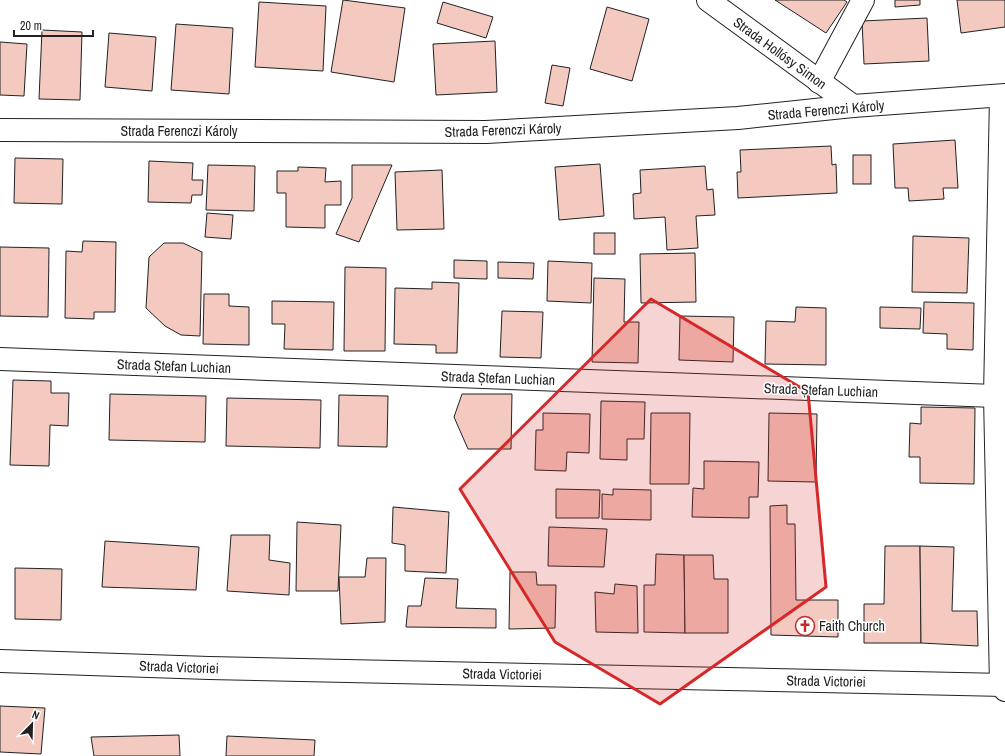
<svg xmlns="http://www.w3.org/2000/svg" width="1005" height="756" font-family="'Archivo Narrow',sans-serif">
<rect width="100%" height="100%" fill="#fff"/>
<!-- building -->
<g fill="#f3c9c0" stroke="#222">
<polygon points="343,0 405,8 394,82 331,72"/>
<polygon points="775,0 844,0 847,2 826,33"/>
<polygon points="895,0 920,0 920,5 895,7"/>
<polygon points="957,0 1005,0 1005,27 961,33"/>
<polygon points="259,2 326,6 323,71 255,67"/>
<polygon points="443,2 493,17 486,38 437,23"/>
<polygon points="607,7 649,19 632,81 590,69"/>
<polygon points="927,18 929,61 864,64 862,21"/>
<polygon points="176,24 233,28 229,94 171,90"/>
<polygon points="42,30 82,32 80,100 39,99"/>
<polygon points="109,33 156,37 152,91 105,87"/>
<polygon points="495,41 497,92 436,95 433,44"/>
<polygon points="0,42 27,44 24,96 0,95"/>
<polygon points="552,65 570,68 563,106 545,103"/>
<polygon points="955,140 958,188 943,188 944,199 909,201 908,188 895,188 893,144"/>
<polygon points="831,146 832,165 836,164 837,193 738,198 737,172 741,172 740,150"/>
<rect x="853" y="155" width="18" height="29"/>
<polygon points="15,158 63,159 62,204 14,203"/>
<polygon points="149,161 193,163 192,180 203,180 202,195 192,195 191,203 148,202"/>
<polygon points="600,164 604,216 559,220 555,167"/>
<polygon points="208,165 255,166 254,211 206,210"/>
<polygon points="352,165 392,165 359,242 336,234 352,198"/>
<polygon points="705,166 707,190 713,189 715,215 696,216 698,248 667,250 665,217 634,219 633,194 641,193 640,170"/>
<polygon points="298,167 326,168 325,182 341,181 341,205 325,205 325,228 286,227 286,193 277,193 277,171 298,171"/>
<polygon points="442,170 444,229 397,230 395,172"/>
<polygon points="207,213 233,215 231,239 205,237"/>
<rect x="594" y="233" width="21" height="21"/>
<polygon points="913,236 969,238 967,293 912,292"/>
<polygon points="83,241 116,242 115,312 94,312 94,319 65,318 66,251 82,252"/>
<polygon points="164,243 183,243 202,252 200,336 181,335 165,326 146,308 149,257"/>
<polygon points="0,247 49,248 48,317 0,316"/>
<polygon points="695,253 696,302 641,303 640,254"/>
<polygon points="454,260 487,261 487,279 454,278"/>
<polygon points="548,261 592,263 591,303 547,301"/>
<polygon points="498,262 534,263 533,279 498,278"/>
<polygon points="345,267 386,268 385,351 344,351"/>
<polygon points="594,278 625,279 624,322 639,322 638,363 592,362"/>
<polygon points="432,282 459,283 457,353 436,353 436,345 394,344 395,288 432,289"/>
<polygon points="204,294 229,294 229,306 249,307 249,345 203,344"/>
<polygon points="272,301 334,302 333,350 284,349 285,324 272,324"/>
<polygon points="924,302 974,303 973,350 947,349 947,334 923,333"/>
<polygon points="796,307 826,308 826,365 765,364 766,321 795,322"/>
<polygon points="880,307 921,308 920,329 880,328"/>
<polygon points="502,311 543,312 541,358 500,357"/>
<polygon points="680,316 734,317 733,362 679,360"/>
<polygon points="13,380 51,381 51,393 69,393 68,426 50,425 49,466 10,465"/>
<polygon points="110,394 206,396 205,442 109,440"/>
<polygon points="462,394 512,394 511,449 468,449 454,417"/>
<polygon points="339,395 388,396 387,447 338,446"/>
<polygon points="227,398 321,400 320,448 226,446"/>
<polygon points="601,401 645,402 644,439 627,439 627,460 600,459"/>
<polygon points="921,407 975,408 974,484 920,483 920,457 909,457 910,423 921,424"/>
<polygon points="543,413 590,414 589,453 567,452 566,471 535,470 536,430 543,430"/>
<polygon points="651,413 690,413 689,484 650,484"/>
<polygon points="769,413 817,414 816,482 768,481"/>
<polygon points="704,461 759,462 758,497 749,497 749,518 692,517 693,488 704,489"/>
<polygon points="556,489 600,490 599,518 556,518"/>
<polygon points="613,489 651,490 651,520 602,519 602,494 613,495"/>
<polygon points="787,505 787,524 795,524 796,600 838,600 838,637 771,635 770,506"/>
<polygon points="393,507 449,512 446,573 405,571 405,545 392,543"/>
<polygon points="297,522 341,525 338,591 296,591"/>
<polygon points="549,527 607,529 604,567 548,566"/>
<polygon points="231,535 270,535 269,560 290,563 289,595 227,591"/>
<polygon points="105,541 199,547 196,590 102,587"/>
<polygon points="885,546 920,546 921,643 864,643 864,604 884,604"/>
<polygon points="920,546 954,547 952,611 977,611 978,646 921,643"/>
<polygon points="656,554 684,555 685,633 644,632 644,585 655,585"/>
<polygon points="684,555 713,555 714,579 728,579 728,633 685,633"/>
<polygon points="367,558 386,558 385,622 341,624 339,577 365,577"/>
<polygon points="15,568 62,569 61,620 15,619"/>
<polygon points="510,572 536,572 537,585 556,585 555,628 509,629"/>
<polygon points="425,578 458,579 456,608 496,609 496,628 406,627 408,606 421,606"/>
<polygon points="615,584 637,586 638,633 596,632 595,592 614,594"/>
<polygon points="0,706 45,708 41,754 0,752"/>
<polygon points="179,735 180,756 94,756 91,737"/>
<polygon points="227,736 315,740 314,756 226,756"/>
</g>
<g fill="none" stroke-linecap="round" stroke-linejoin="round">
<defs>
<g id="street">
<polyline points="708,0 853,106"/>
<polyline points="819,82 863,0"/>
<polyline points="1001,96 995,396 1001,685 1005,690"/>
<polyline points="0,130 486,132 738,118 853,106 1005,95"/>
<polyline points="0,359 995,396"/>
</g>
<polyline id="primary" points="0,661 209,668 1005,685"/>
</defs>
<!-- street casing -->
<use href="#street" stroke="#222" stroke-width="24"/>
<!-- primary casing -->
<use href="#primary" stroke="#222" stroke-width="24"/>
<!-- street -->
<use href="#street" stroke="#fff" stroke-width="22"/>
<!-- primary -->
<use href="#primary" stroke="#fff" stroke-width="22"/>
</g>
<!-- marked area -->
<path fill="#d62828" fill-opacity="0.2" stroke="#d62828" stroke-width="3" stroke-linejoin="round" d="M651,299L808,392L826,587L660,704L555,642L460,489Z"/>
<!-- icons -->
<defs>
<symbol id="church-ring" viewBox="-11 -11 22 22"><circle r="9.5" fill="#fff" stroke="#c62828" stroke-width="1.5"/><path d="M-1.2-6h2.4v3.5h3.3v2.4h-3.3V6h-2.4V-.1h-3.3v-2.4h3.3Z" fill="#c62828"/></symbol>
</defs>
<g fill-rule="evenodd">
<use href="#church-ring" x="794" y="615" width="22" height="22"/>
</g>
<g text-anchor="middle" stroke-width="3" stroke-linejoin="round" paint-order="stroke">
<!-- street labels -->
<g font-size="14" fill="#222" stroke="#fff">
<text transform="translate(780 53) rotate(36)" y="5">Strada Hollósy Simon</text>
<text transform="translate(826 110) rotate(-5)" y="5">Strada Ferenczi Károly</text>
<text transform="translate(503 130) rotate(-2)" y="5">Strada Ferenczi Károly</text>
<text x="179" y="136">Strada Ferenczi Károly</text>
<text transform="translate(174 366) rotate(2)" y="5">Strada Ștefan Luchian</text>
<text transform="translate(498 378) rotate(2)" y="5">Strada Ștefan Luchian</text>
<text transform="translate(821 390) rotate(2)" y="5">Strada Ștefan Luchian</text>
<text transform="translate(179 667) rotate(2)" y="5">Strada Victoriei</text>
<text transform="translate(502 674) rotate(1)" y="5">Strada Victoriei</text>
<text transform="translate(826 681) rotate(1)" y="5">Strada Victoriei</text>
</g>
<!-- poi labels -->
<g font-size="14" fill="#222" stroke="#fff" text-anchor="start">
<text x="819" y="631">Faith Church</text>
</g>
</g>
<!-- north arrow -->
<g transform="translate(32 724) rotate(23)" stroke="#ffffff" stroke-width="3" paint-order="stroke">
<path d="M0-3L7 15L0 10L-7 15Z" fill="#222222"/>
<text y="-6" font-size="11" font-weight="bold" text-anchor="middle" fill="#222222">N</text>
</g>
<!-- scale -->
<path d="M14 30v6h79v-6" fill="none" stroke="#222222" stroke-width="2"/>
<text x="20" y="30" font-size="12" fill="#222222" stroke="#ffffff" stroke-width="3" paint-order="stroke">20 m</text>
</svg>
